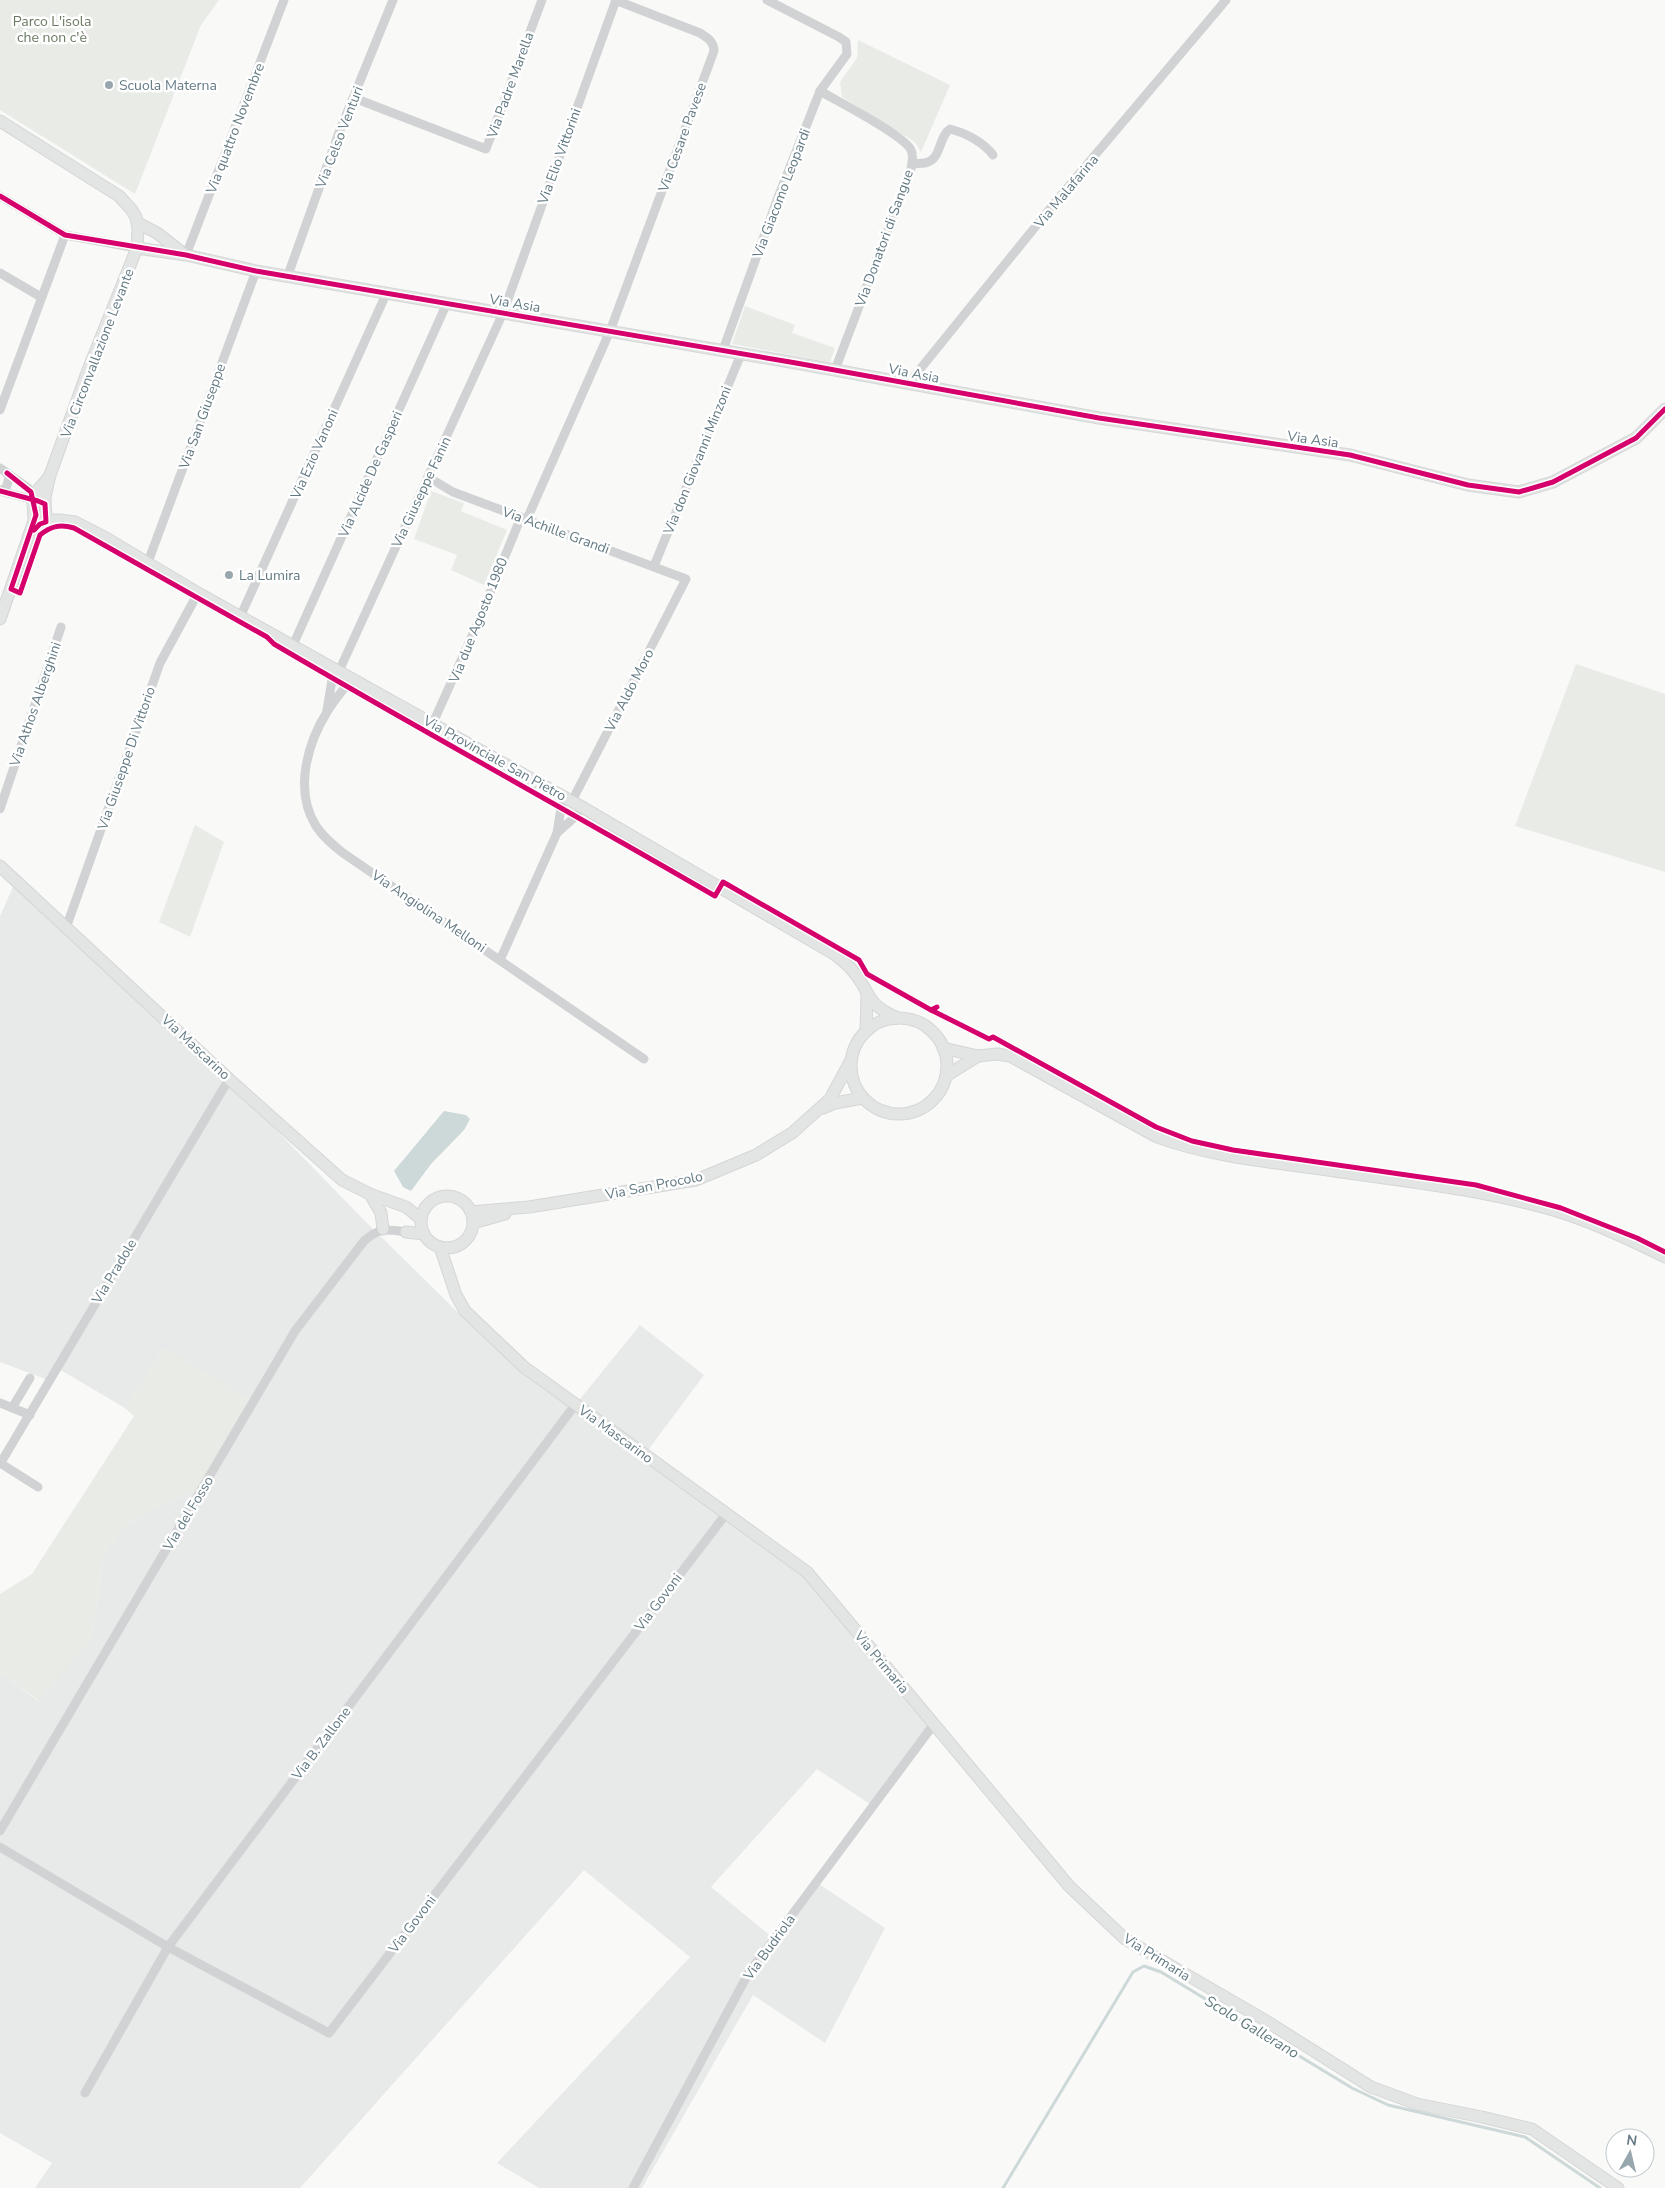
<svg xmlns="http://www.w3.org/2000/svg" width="1665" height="2188" font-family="'Nunito Sans',sans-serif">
<rect width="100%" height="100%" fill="#f9f9f8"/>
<!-- built -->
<polygon fill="#e8e9e9" points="16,880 244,1097 364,1220 481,1335 541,1380 576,1404 640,1325 704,1375 643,1457 811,1578 939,1723 876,1808 817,1769 711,1887 773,1938 816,1882 885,1928 825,2043 753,1995 642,2188 539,2188 497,2163 690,1957 584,1870 300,2188 35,2188 52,2163 0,2133 0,1672 37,1700 90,1642 98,1600 103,1555 124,1527 155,1507 198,1490 164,1348 125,1408 59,1369 48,1380 0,1362 0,916"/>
<!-- green -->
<g fill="#e9ece6">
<polygon points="0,0 219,0 201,25 135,194 0,110"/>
<polygon points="858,40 950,85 921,152 915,142 842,97 840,82 857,58"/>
<polygon points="745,306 795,325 792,333 835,348 830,362 732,344"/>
<polygon points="431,491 464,503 461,511 507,530 484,585 451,570 457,555 414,539"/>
<polygon points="1576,664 1665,694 1665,872 1515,826"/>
<polygon points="195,825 224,842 190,937 159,922"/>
<polygon points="164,1348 250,1399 198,1490 155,1507 124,1527 103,1555 98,1600 90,1642 38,1700 0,1672 0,1594 32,1574 134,1416 125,1408"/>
</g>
<!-- water -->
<polygon fill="#cdd8d8" points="444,1111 466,1115 470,1119 464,1130 431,1164 411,1191 403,1187 394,1171"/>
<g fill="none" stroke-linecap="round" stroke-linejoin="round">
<!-- stream -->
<polyline stroke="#cdd8d8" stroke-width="3" points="1003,2188 1133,1972 1144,1966 1161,1972 1352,2088 1388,2105 1525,2137 1600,2188"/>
<defs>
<g id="secondary">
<polyline points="0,121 119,196 131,209 136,217 138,229 137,248 88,370 50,475 45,497 46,522"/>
<polyline points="138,223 157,233 184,254"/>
<polyline points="137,248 186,255 256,271 796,363 1099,418 1350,455 1468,485 1519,492 1553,482 1636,438 1665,409"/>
<path d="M30,534L40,524L51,520H60L75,522L106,538L198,593L582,807L834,954C840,959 847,964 852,970C873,994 863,1003 898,1018"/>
<polyline points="0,619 34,521 33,500 36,492 49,477"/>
<polyline points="0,866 229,1079 342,1180 370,1194 406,1207 421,1219"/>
<circle cx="899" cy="1066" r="48"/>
<polyline points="866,1031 867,996"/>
<path d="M943,1048L978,1056L997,1054L1010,1056L1157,1137C1212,1157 1271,1162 1328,1170C1403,1181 1480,1189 1553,1210C1591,1221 1629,1239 1665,1257"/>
<polyline points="946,1076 978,1056"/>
<polyline points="823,1108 835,1103 863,1098"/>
<polyline points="370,1194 381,1213 383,1229"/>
<circle cx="447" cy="1222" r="26"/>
<polyline points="471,1212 529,1207 696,1180 756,1155 792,1133 830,1099 851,1060"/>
<polyline points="473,1223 505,1214"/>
<polyline points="406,1232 424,1234"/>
<polyline points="440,1247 456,1295 465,1311 524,1367 807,1572 1069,1886 1125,1939 1263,2019 1371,2087 1417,2104 1482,2117 1532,2129 1618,2188"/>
</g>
</defs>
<!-- secondary casing -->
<use href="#secondary" stroke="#d5d6d6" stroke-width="13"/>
<!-- street -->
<g stroke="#d1d2d3" stroke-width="9">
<path d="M820,91C837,101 904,135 911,150C914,156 912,162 911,169L835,370"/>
<polyline points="354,98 486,149 542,0"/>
<path d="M912,164C917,163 923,164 928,162C941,158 939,136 950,129C966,133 983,142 993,155"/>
<polyline points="0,196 65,235 137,248"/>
<polyline points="186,255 284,0"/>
<polyline points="0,273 41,297"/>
<polyline points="288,275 338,135 393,0"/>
<polyline points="723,350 777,200 820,91 847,54 846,42 839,37 767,0"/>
<polyline points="908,384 1057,200 1226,0"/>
<polyline points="0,410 65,235"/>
<polyline points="0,468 7,473 9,478 6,488 0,491"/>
<polyline points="7,473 28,488 33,500"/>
<polyline points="428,477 453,492 686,579 572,801"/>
<polyline points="0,491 38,501 45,504"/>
<path d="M527,519L610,331L714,51C714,41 707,38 700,33L615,0"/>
<polyline points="148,562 256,271"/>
<polyline points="654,566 741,354"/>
<polyline points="241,615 387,292"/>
<polyline points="293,645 447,303"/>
<polyline points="339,671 503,313 616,0"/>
<path d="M352,678C344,689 334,700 327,712C307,744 294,791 316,826C323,837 333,845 343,853L644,1059"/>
<polyline points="327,710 334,668"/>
<polyline points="433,723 476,627 521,517"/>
<polyline points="563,796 557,833 576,816 582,807"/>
<polyline points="0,809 61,627"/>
<polyline points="66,928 160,663 198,593"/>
<polyline points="500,960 557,833"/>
<polyline points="0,1403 30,1415"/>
<polyline points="12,1408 30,1378"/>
<polyline points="0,1463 38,1487"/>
<polyline points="0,1464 229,1079"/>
<path d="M0,1831L295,1331L364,1241C380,1227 386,1229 406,1232"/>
<polyline points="0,1847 168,1947 329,2033 726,1514"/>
<polyline points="85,2093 168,1947 575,1405"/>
<polyline points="633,2188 748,1974 934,1724"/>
</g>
<!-- secondary -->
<use href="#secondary" stroke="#e3e4e4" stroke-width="11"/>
<defs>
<g id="cycleway">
<polyline points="0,196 65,235 186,255 256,271 796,363 1099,418 1350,455 1468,485 1519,492 1553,482 1636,438 1665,409"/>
<path d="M7,473L31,492L36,515L11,589L20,593L40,535C51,526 60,524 74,528L267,637L274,644C420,730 569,811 715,896L723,882L859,960L867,974L931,1010L937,1007"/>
<polyline points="0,491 38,501 45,504 46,522 40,524 34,530"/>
<polyline points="931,1010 989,1039 993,1037 1156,1127 1192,1141 1233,1150 1476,1185 1561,1208 1637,1238 1665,1252"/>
</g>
</defs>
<!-- cycleway casing -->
<use href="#cycleway" stroke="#fff" stroke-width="8"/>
<!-- cycleway -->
<use href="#cycleway" stroke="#d6006c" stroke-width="5"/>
</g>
<!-- markers -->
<g fill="#98a6ad" stroke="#fff" stroke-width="2">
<circle cx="109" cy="85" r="5"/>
<circle cx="229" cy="575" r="5"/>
</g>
<g text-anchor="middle" stroke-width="5" stroke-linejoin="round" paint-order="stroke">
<!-- park labels -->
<g font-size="14" fill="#6a7a62" stroke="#fff">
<text x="52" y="26">Parco L'isola<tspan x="52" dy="16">che non c'è</tspan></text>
</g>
<!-- poi labels -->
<g font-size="14" fill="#637a84" stroke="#fff" text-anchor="start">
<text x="119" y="90">Scuola Materna</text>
<text x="239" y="580">La Lumira</text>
</g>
<!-- street labels -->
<g font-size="14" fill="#637a84" stroke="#fff">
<text transform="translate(510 85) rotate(-70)" y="5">Via Padre Marella</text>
<text transform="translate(235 128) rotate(-69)" y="5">Via quattro Novembre</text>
<text transform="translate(339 137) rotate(-69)" y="5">Via Celso Venturi</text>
<text transform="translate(682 137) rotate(-70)" y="5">Via Cesare Pavese</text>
<text transform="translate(559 156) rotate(-70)" y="5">Via Elio Vittorini</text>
<text transform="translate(1066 191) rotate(-50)" y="5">Via Malafarina</text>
<text transform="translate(781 193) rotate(-69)" y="5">Via Giacomo Leopardi</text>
<text transform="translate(884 238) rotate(-70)" y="5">Via Donatori di Sangue</text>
<text transform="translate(515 303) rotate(10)" y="5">Via Asia</text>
<text transform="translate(97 353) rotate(-69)" y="5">Via Circonvallazione Levante</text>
<text transform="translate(914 373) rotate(11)" y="5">Via Asia</text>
<text transform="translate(202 416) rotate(-70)" y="5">Via San Giuseppe</text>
<text transform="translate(1313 439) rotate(8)" y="5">Via Asia</text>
<text transform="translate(314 454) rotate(-66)" y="5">Via Ezio Vanoni</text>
<text transform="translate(697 460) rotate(-68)" y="5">Via don Giovanni Minzoni</text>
<text transform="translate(370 474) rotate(-66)" y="5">Via Alcide De Gasperi</text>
<text transform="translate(421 492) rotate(-65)" y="5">Via Giuseppe Fanin</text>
<text transform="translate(556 530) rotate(20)" y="5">Via Achille Grandi</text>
<text transform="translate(478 620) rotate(-68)" y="5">Via due Agosto 1980</text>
<text transform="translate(629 690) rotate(-63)" y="5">Via Aldo Moro</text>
<text transform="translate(35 704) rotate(-71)" y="5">Via Athos Alberghini</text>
<text transform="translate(126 758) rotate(-71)" y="5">Via Giuseppe Di Vittorio</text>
<text transform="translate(495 758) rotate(29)" y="5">Via Provinciale San Pietro</text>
<text transform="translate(429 911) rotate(34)" y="5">Via Angiolina Melloni</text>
<text transform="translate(196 1047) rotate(43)" y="5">Via Mascarino</text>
<text transform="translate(654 1185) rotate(-11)" y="5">Via San Procolo</text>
<text transform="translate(114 1271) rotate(-59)" y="5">Via Pradole</text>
<text transform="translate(616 1434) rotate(36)" y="5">Via Mascarino</text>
<text transform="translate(188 1513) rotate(-59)" y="5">Via del Fosso</text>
<text transform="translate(658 1602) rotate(-53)" y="5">Via Govoni</text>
<text transform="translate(882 1662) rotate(50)" y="5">Via Primaria</text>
<text transform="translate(321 1743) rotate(-53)" y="5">Via B. Zallone</text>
<text transform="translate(412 1924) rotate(-53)" y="5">Via Govoni</text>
<text transform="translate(769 1947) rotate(-54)" y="5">Via Budriola</text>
<text transform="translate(1157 1957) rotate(32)" y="5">Via Primaria</text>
</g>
<!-- water labels -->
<g font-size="15" font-style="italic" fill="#5e797d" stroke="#fff">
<text transform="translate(1252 2027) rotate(31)" y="5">Scolo Gallerano</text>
</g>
</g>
<!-- north arrow -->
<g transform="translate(1630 2153) rotate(8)"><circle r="24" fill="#ffffff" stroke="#c1cace"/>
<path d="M0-4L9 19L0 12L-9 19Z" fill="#98a6ad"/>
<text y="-8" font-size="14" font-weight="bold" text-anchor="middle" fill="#637a84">N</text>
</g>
</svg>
